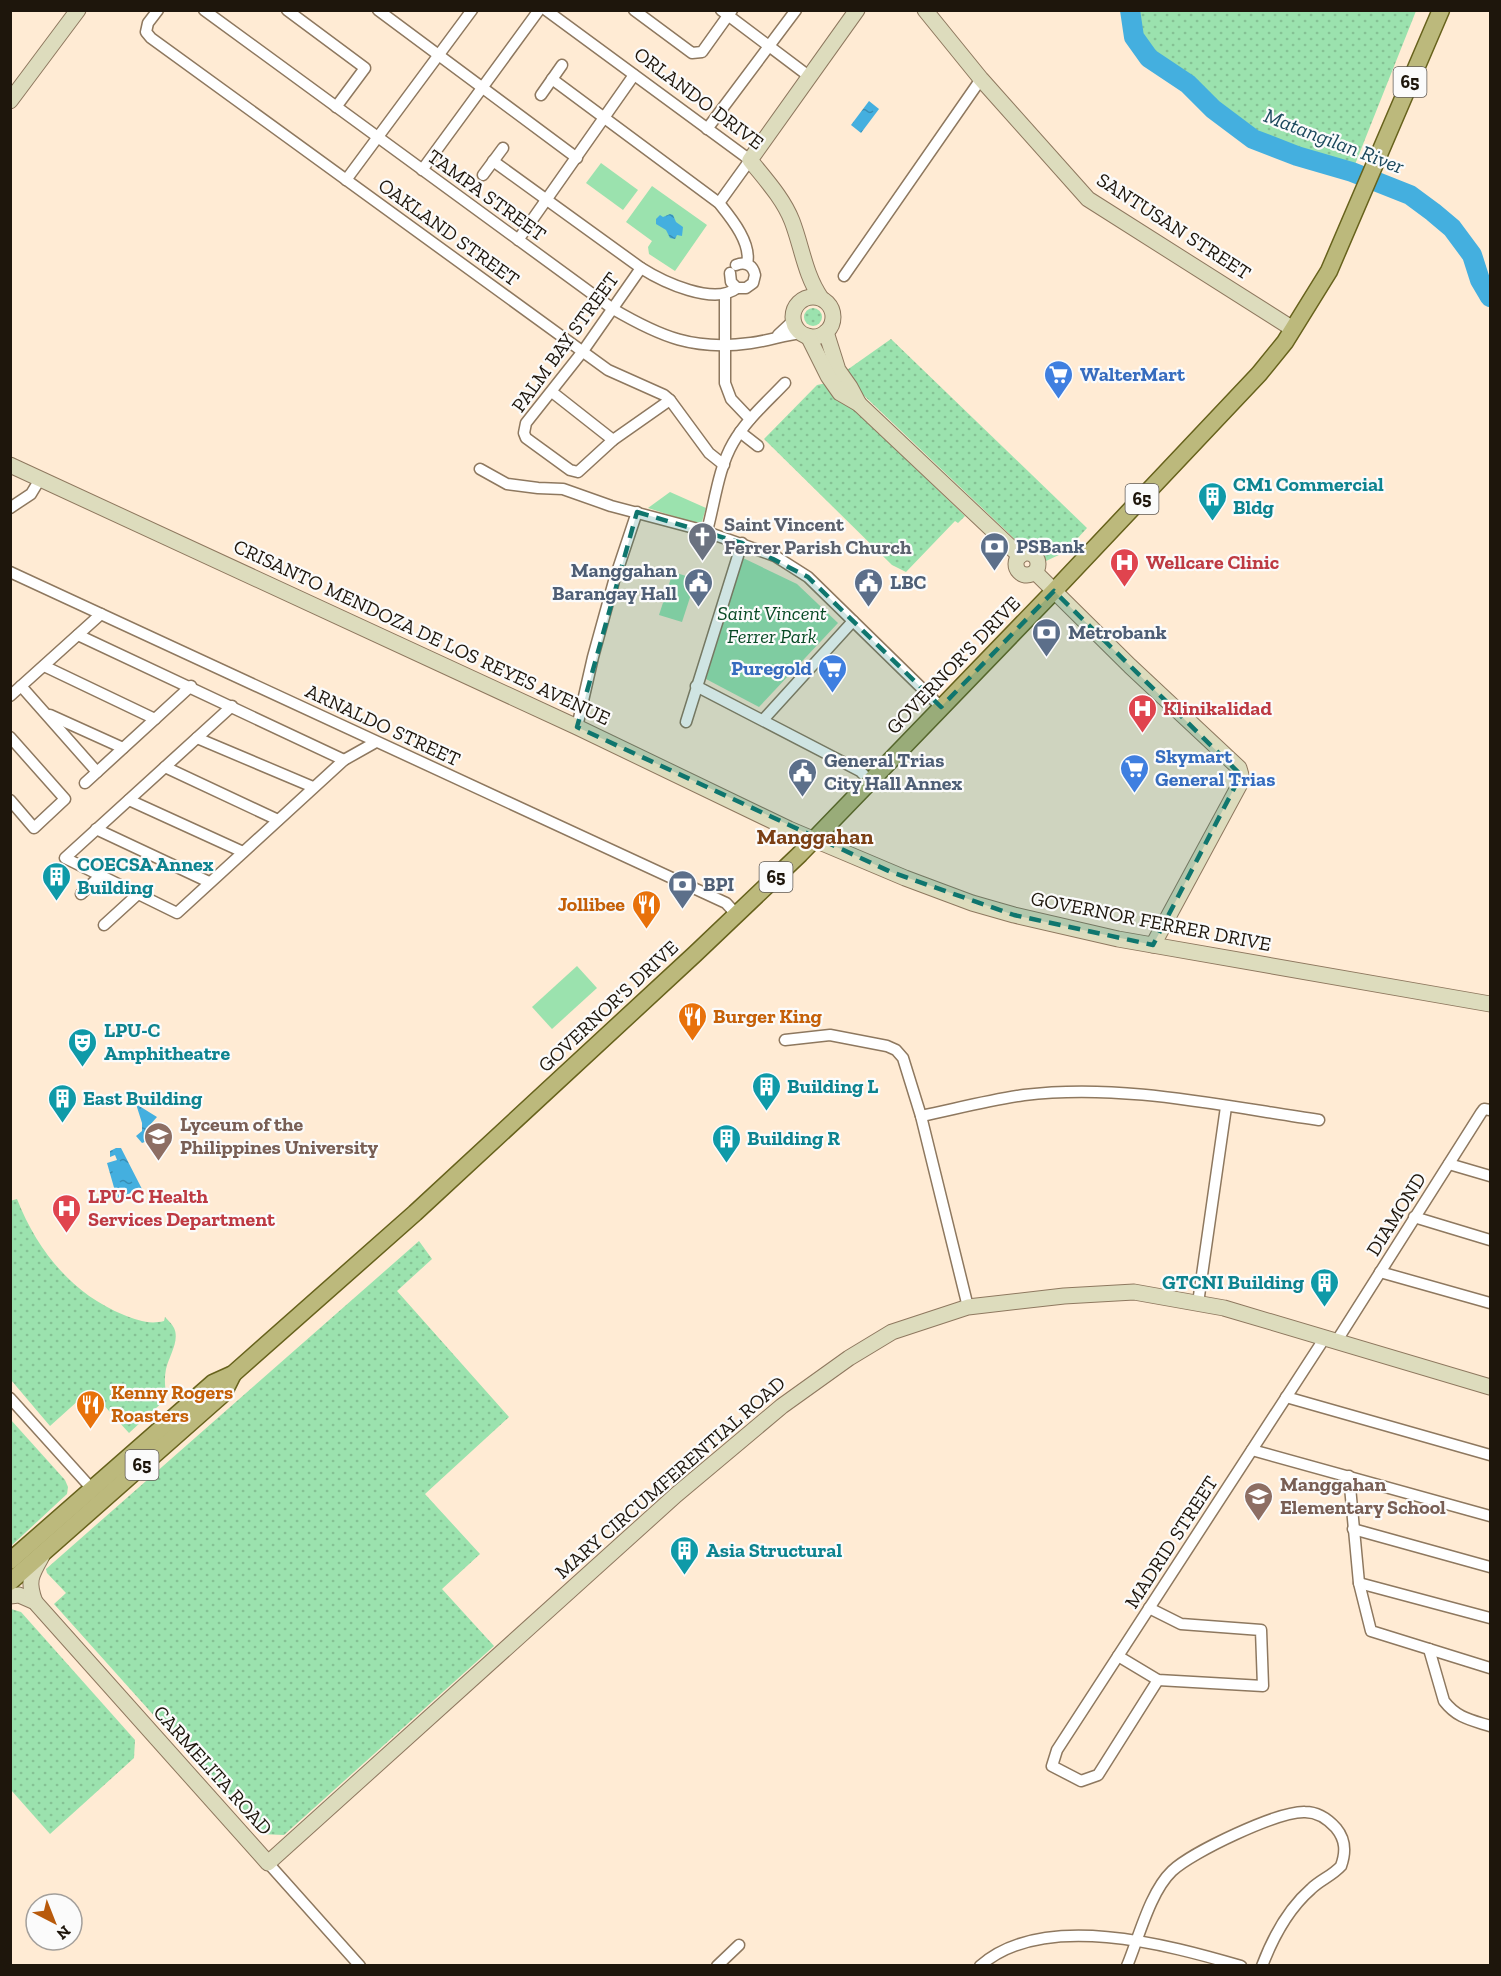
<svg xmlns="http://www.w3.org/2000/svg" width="1501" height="1976" font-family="'Zilla Slab',serif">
<defs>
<pattern id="grass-dots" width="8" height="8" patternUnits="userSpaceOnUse" patternTransform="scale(1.5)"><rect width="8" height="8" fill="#9be2ae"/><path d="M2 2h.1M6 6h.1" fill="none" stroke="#85c194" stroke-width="1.8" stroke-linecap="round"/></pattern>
<pattern id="water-ripples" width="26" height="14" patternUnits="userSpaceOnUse" patternTransform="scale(1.5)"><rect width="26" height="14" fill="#44afdf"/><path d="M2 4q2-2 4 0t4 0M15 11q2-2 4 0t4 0" fill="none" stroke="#388db3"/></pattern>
</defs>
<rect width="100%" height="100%" fill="#ffebd4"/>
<!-- grass -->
<g fill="url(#grass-dots)">
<polygon points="1130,11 1130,10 1416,11 1352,172 1297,156 1253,139 1213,109 1188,84 1149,58 1134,37"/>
<circle cx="813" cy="317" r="9"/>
<polygon points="891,339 1087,528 1065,552 1046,561 1021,545 856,388 847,370"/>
<polygon points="827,383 965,516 958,523 955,521 906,572 892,565 764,439 817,385"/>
<path d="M17,1199C37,1250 72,1294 124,1315C137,1320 149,1325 164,1321L165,1317C168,1320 172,1324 174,1328C180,1341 169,1356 166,1369C164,1379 165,1388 167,1398L129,1433L90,1390L50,1426L11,1380L10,1201Z"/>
<polygon points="419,1241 432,1259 397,1291 509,1417 425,1494 480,1554 442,1589 494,1646 284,1835 260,1834 54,1604 66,1593 47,1573 46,1569"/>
<polygon points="11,1420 65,1480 68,1487 67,1494 11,1546"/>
<polygon points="11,1609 21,1612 135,1740 134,1758 50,1834 11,1790"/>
</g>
<!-- park -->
<g fill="#9be2ae">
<polygon points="601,163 638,190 623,210 586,183"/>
<polygon points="652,186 707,225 675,271 649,254 648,247 652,241 626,222"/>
<polygon points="670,492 706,508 701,525 648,508"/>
<polygon points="743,558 797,584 838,623 759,707 706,679"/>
<polygon points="673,572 696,579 682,622 659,615"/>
<polygon points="577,966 597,988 552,1029 532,1007"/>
</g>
<!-- water -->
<g fill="url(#water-ripples)">
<polygon points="869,101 879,109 861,133 851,125"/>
<polygon points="670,214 673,215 676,222 683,227 682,236 677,235 675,239 670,238 666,230 656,224 656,219 660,215 663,217"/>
<polygon points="136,1104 157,1117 149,1126 153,1139 142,1143 136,1136 142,1131 142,1123"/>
<polygon points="116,1148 121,1148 142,1189 117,1198 107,1163 117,1160 115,1155 110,1157 110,1151"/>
</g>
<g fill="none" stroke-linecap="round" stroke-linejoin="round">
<!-- river -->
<polyline stroke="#44afdf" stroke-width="20" points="1130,10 1134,37 1149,58 1188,84 1213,109 1253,139 1297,156 1352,172 1410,195 1433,212 1452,228 1472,255 1480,280 1490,297"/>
<defs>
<g id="street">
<polyline points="158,10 148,23 146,32 151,38 608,370 664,395 670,400 709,453 724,465"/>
<path d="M204,10L613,309C661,337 694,351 751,343C768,341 784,335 801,333"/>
<polyline points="287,10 365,68 336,107"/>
<polyline points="378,10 577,158"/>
<polyline points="546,10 750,160 719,203"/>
<polyline points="634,10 692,53 702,52 732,10"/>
<polyline points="721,10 810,77"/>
<path d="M552,79L719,203C731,218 752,243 747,264"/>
<polyline points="541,95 562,65"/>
<polyline points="707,129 796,10"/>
<path d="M493,161L641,268C663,282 714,306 737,288"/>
<polyline points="422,170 539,10"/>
<polyline points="483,175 503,148"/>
<polyline points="346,180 472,10"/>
<polyline points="518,240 634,75"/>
<polyline points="641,268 583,351 526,423 524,433 526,438 570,470 578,472 613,440 670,400"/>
<path d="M730,273L731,282L737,288H746L753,283L755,275C753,265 745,261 736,265"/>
<polyline points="844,276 981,79"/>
<polyline points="725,294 725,383 731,399 750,419"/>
<polyline points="778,335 793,321"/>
<polyline points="552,392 613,440"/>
<polyline points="740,432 758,446"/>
<polyline points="480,469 507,484 538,488 563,489 611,506 698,529 775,556 808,577 941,707"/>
<polyline points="10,508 31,494 40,479"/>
<path d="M708,527C715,500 719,467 733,443C746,420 767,402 785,383"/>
<polyline points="10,572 726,903 737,915"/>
<polyline points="78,635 344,760"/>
<polyline points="44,666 155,719"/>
<polyline points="21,686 97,772"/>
<polyline points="696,686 860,771 870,781"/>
<polyline points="10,696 101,614"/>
<polyline points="232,706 65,858 177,913 344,760 376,742"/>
<polyline points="50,715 123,748"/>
<polyline points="763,720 853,621"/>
<polyline points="686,722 742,543"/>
<polyline points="577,727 593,657 614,581 637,512"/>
<polyline points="10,737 65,799 34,828 10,800"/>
<polyline points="197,738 313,787"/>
<polyline points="165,767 278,820"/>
<polyline points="85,783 191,686"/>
<polyline points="129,800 243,852"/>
<polyline points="96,829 209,882"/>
<polyline points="81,894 101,875"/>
<polyline points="104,925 138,894"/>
<polyline points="785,1040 830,1035 887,1046 896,1050 903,1058 921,1116 968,1307"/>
<path d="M921,1116C955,1109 989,1100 1024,1095C1122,1083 1222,1106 1319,1120"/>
<polyline points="1449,1164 1490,1176"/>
<polyline points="1414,1217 1490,1240"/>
<polyline points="1380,1272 1490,1303"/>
<polyline points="1198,1303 1226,1107"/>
<polyline points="1336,1342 1481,1113 1484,1109 1490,1110"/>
<polyline points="1286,1397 1490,1455"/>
<polyline points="10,1398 92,1489"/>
<polyline points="1252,1450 1490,1516"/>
<polyline points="1349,1476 1359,1583 1371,1631 1490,1668"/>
<polyline points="1353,1529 1490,1567"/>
<polyline points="1359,1583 1490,1618"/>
<path d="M1429,1649L1444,1701C1457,1718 1471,1720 1490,1726"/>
<polyline points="1118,1656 1158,1680 1263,1686 1261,1630 1181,1624 1149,1608"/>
<polyline points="1158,1680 1098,1775 1081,1781 1052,1766 1057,1750 1324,1339"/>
<polyline points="268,1863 360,1966"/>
<polyline points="717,1966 739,1945"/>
<path d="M980,1966C1043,1910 1169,1945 1241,1966"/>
<path d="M1127,1966C1139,1937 1150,1892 1172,1871C1192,1852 1278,1811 1305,1812C1318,1812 1327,1818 1336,1828C1346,1840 1346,1852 1341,1866C1332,1876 1320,1880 1311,1889C1288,1909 1273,1937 1262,1966"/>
</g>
<g id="secondary">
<polyline points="925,10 981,79 1088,199 1293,329"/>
<polyline points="10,101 78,10"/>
<circle cx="813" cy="317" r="20"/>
<path d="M821,298C805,275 802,247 792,221C783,198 765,179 750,160L857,10"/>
<polyline points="826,332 838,370 850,387 859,404"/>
<polyline points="808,336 828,376 840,393 859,404 1020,556"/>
<polyline points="10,465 577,727 789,829 905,878 972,903 1014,915 1118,939 1490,1004"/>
<circle cx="1027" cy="564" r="11"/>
<polyline points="1035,572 1130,666 1239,768 1241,775 1241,782 1153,945"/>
<polyline points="10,1596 19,1595 35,1602 268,1863 676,1495 782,1406 849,1358 892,1332 968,1307 1064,1296 1134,1292 1224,1308 1490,1387"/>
<path d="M35,1602C27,1581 31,1575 42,1556"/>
</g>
<g id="primary">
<polyline points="10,1561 213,1383 233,1374 415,1213 695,954 800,854 1054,591 1259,374 1285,342 1329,271 1441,10"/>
<polyline points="10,1582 223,1394 233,1374"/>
</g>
</defs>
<!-- street casing -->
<use href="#street" stroke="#8e785f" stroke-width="13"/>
<!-- secondary casing -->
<use href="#secondary" stroke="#8e785f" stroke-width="17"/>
<!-- primary casing -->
<use href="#primary" stroke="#67621c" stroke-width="19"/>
<!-- street -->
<use href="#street" stroke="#fff" stroke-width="10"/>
<!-- secondary -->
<use href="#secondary" stroke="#dddcbd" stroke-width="15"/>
<!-- primary -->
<use href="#primary" stroke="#bcb97c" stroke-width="16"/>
</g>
<!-- marked area -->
<path fill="#0f766e" fill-opacity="0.2" stroke="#0f766e" stroke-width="4.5" stroke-dasharray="12 8" stroke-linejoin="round" d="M637,512L742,543L808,577L941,707L1054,591L1241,775L1153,945L1014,915L891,872L577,727Z"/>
<!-- icons -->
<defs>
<symbol id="supermarket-pin" viewBox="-11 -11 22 30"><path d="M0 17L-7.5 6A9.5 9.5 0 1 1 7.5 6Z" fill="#3f7fe0" stroke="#fbfbfb"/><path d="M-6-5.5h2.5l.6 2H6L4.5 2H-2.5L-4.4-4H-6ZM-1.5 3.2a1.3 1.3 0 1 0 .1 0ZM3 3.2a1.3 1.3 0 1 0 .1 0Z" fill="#fff"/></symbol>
<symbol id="building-pin" viewBox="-11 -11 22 30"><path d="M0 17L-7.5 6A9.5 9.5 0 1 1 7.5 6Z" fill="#0f9aa8" stroke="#fbfbfb"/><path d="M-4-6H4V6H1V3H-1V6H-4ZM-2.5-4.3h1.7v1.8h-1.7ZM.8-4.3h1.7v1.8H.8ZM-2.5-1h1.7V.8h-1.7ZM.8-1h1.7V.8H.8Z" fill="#fff"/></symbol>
<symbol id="church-pin" viewBox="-11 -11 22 30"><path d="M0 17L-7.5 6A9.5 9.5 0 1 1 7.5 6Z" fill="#6b7280" stroke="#fbfbfb"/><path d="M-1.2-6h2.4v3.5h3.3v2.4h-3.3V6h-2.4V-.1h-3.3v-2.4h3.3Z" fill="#fff"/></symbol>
<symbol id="bank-pin" viewBox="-11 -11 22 30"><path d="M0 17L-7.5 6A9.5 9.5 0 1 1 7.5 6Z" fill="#5c6f8a" stroke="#fbfbfb"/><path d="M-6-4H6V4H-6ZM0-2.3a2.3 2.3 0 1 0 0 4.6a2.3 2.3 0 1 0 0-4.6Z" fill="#fff"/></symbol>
<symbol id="hospital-pin" viewBox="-11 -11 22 30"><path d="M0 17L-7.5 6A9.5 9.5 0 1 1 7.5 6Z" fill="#e0444e" stroke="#fbfbfb"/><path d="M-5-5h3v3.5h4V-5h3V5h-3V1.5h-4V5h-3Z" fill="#fff"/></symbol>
<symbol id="civic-pin" viewBox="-11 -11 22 30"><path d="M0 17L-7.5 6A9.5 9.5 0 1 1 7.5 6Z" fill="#5c6f8a" stroke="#fbfbfb"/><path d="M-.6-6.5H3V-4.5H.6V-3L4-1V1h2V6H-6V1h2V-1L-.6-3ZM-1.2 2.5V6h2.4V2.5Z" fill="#fff"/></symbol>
<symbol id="restaurant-pin" viewBox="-11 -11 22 30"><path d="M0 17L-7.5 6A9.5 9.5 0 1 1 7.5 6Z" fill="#e8710a" stroke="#fbfbfb"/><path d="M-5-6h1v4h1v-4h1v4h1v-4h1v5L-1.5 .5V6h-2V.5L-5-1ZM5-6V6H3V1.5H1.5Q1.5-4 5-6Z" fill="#fff"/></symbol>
<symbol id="theatre-pin" viewBox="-11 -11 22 30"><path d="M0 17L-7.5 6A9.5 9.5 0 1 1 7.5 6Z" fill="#0f9aa8" stroke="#fbfbfb"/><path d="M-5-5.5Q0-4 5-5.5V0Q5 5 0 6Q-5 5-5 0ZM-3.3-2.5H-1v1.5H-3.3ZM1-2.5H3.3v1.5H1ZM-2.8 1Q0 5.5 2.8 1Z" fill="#fff"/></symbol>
<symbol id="university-pin" viewBox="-11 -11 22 30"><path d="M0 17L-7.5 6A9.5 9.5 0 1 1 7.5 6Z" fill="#8d6e63" stroke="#fbfbfb"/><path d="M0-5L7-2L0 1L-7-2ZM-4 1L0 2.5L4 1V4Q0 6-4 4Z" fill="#fff"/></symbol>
<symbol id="school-pin" viewBox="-11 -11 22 30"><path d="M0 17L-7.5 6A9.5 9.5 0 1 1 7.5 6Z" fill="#8d6e63" stroke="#fbfbfb"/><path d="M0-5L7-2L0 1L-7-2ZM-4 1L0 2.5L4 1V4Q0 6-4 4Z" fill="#fff"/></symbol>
</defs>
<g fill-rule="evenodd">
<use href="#supermarket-pin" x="1042" y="358" width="33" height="45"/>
<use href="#building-pin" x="1196" y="480" width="33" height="45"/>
<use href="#church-pin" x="686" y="520" width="33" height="45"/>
<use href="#bank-pin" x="978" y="530" width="33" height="45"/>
<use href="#hospital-pin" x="1108" y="546" width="33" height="45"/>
<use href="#civic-pin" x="682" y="566" width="33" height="45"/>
<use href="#civic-pin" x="852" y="566" width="33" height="45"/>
<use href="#bank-pin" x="1030" y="616" width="33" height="45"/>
<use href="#supermarket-pin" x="816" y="652" width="33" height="45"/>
<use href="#hospital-pin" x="1126" y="692" width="33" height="45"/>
<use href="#supermarket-pin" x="1118" y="752" width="33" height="45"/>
<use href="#civic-pin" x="786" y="756" width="33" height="45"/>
<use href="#building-pin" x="40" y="860" width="33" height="45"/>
<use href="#bank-pin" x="666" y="868" width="33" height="45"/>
<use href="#restaurant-pin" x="630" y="888" width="33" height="45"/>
<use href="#restaurant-pin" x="676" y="1000" width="33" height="45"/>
<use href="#theatre-pin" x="66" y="1026" width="33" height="45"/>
<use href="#building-pin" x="750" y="1070" width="33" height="45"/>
<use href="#building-pin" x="46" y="1082" width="33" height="45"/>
<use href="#university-pin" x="142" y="1120" width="33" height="45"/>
<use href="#building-pin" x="710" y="1122" width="33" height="45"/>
<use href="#hospital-pin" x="50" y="1192" width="33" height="45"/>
<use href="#building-pin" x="1308" y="1266" width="33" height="45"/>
<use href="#restaurant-pin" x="74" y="1388" width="33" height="45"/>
<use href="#school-pin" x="1242" y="1480" width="33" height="45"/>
<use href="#building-pin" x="668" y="1534" width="33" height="45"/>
</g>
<g text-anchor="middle" stroke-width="4.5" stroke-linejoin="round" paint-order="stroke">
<!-- shield labels -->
<g fill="#fbfbfb" stroke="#605b54" stroke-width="1.5">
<rect x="1393.5" y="67" width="33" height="30" rx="4.5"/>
<rect x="1125.5" y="484" width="33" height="30" rx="4.5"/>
<rect x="759.5" y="862" width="33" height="30" rx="4.5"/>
<rect x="125.5" y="1450" width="33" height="30" rx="4.5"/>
</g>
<g font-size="18" font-weight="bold" fill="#1e160c">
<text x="1410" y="88">65</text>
<text x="1142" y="505">65</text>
<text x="776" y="883">65</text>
<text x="142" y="1471">65</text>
</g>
<!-- street labels -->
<g font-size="20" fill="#1e160c" stroke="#fbfbfb">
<text transform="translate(699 98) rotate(37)" y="7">ORLANDO DRIVE</text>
<text transform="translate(487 195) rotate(36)" y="7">TAMPA STREET</text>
<text transform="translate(1174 226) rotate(33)" y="7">SANTUSAN STREET</text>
<text transform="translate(449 232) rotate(36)" y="7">OAKLAND STREET</text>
<text transform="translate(565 342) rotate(-54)" y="7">PALM BAY STREET</text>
<text transform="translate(422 632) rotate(25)" y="7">CRISANTO MENDOZA DE LOS REYES AVENUE</text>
<text transform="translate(953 665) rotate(-46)" y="7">GOVERNOR'S DRIVE</text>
<text transform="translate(383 725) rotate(25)" y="7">ARNALDO STREET</text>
<text transform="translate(1151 921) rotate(11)" y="7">GOVERNOR FERRER DRIVE</text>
<text transform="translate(608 1006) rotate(-43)" y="7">GOVERNOR'S DRIVE</text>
<text transform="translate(1396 1214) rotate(-58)" y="7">DIAMOND</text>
<text transform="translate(670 1477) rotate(-41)" y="7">MARY CIRCUMFERENTIAL ROAD</text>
<text transform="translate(1171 1542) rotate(-57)" y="7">MADRID STREET</text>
<text transform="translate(213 1770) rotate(48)" y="7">CARMELITA ROAD</text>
</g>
<!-- shop labels -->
<g font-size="20" font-weight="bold" fill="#366cbe" stroke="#fbfbfb" text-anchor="start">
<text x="1080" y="381">WalterMart</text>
<text x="812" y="675" text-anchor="end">Puregold</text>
<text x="1155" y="763">Skymart<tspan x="1155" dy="23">General Trias</tspan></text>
</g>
<!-- culture labels -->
<g font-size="20" font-weight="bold" fill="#0d838f" stroke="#fbfbfb" text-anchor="start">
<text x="1233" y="491">CM1 Commercial<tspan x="1233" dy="23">Bldg</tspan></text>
<text x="77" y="871">COECSA Annex<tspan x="77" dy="23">Building</tspan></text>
<text x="104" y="1037">LPU-C<tspan x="104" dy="23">Amphitheatre</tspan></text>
<text x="787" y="1093">Building L</text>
<text x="83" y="1105">East Building</text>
<text x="747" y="1145">Building R</text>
<text x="1304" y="1289" text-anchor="end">GTCNI Building</text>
<text x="706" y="1557">Asia Structural</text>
</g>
<!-- worship labels -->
<g font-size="20" font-weight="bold" fill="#5b616d" stroke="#fbfbfb" text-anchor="start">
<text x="724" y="531">Saint Vincent<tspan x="724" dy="23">Ferrer Parish Church</tspan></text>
</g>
<!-- service labels -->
<g font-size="20" font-weight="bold" fill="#4e5e75" stroke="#fbfbfb" text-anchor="start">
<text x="1016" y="553">PSBank</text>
<text x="677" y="577" text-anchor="end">Manggahan<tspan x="677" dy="23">Barangay Hall</tspan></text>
<text x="890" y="589">LBC</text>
<text x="1068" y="639">Metrobank</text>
<text x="824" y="767">General Trias<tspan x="824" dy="23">City Hall Annex</tspan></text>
<text x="703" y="891">BPI</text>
</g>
<!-- health labels -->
<g font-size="20" font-weight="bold" fill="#be3a42" stroke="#fbfbfb" text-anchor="start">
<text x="1146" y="569">Wellcare Clinic</text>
<text x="1163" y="715">Klinikalidad</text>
<text x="88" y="1203">LPU-C Health<tspan x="88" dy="23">Services Department</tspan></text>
</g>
<!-- park labels -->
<g font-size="20" font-style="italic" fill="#074924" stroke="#fbfbfb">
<text x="772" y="620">Saint Vincent<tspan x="772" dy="23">Ferrer Park</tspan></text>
</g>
<!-- food labels -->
<g font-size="20" font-weight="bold" fill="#c56008" stroke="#fbfbfb" text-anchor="start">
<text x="625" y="911" text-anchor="end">Jollibee</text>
<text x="713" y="1023">Burger King</text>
<text x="111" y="1399">Kenny Rogers<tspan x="111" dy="23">Roasters</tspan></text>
</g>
<!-- education labels -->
<g font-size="20" font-weight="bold" fill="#785e54" stroke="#fbfbfb" text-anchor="start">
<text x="180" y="1131">Lyceum of the<tspan x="180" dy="23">Philippines University</tspan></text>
<text x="1280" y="1491">Manggahan<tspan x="1280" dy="23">Elementary School</tspan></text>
</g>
<!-- water labels -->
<g font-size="21" font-style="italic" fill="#1b485c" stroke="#fbfbfb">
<text transform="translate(1334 141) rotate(21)" y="7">Matangilan River</text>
</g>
<!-- quarter labels -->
<g font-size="22" font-weight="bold" fill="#7b3f14" stroke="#fbfbfb">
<text x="815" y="844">Manggahan</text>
</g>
</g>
<!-- border -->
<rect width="1501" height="1976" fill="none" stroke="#1e160c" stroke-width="24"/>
<!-- north arrow -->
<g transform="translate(54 1922) rotate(138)"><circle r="28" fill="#fbfbfb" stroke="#a39f9b" stroke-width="1.5"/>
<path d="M0-4.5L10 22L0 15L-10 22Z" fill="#b85a0b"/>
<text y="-9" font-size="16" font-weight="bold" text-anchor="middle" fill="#1e160c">N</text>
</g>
</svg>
